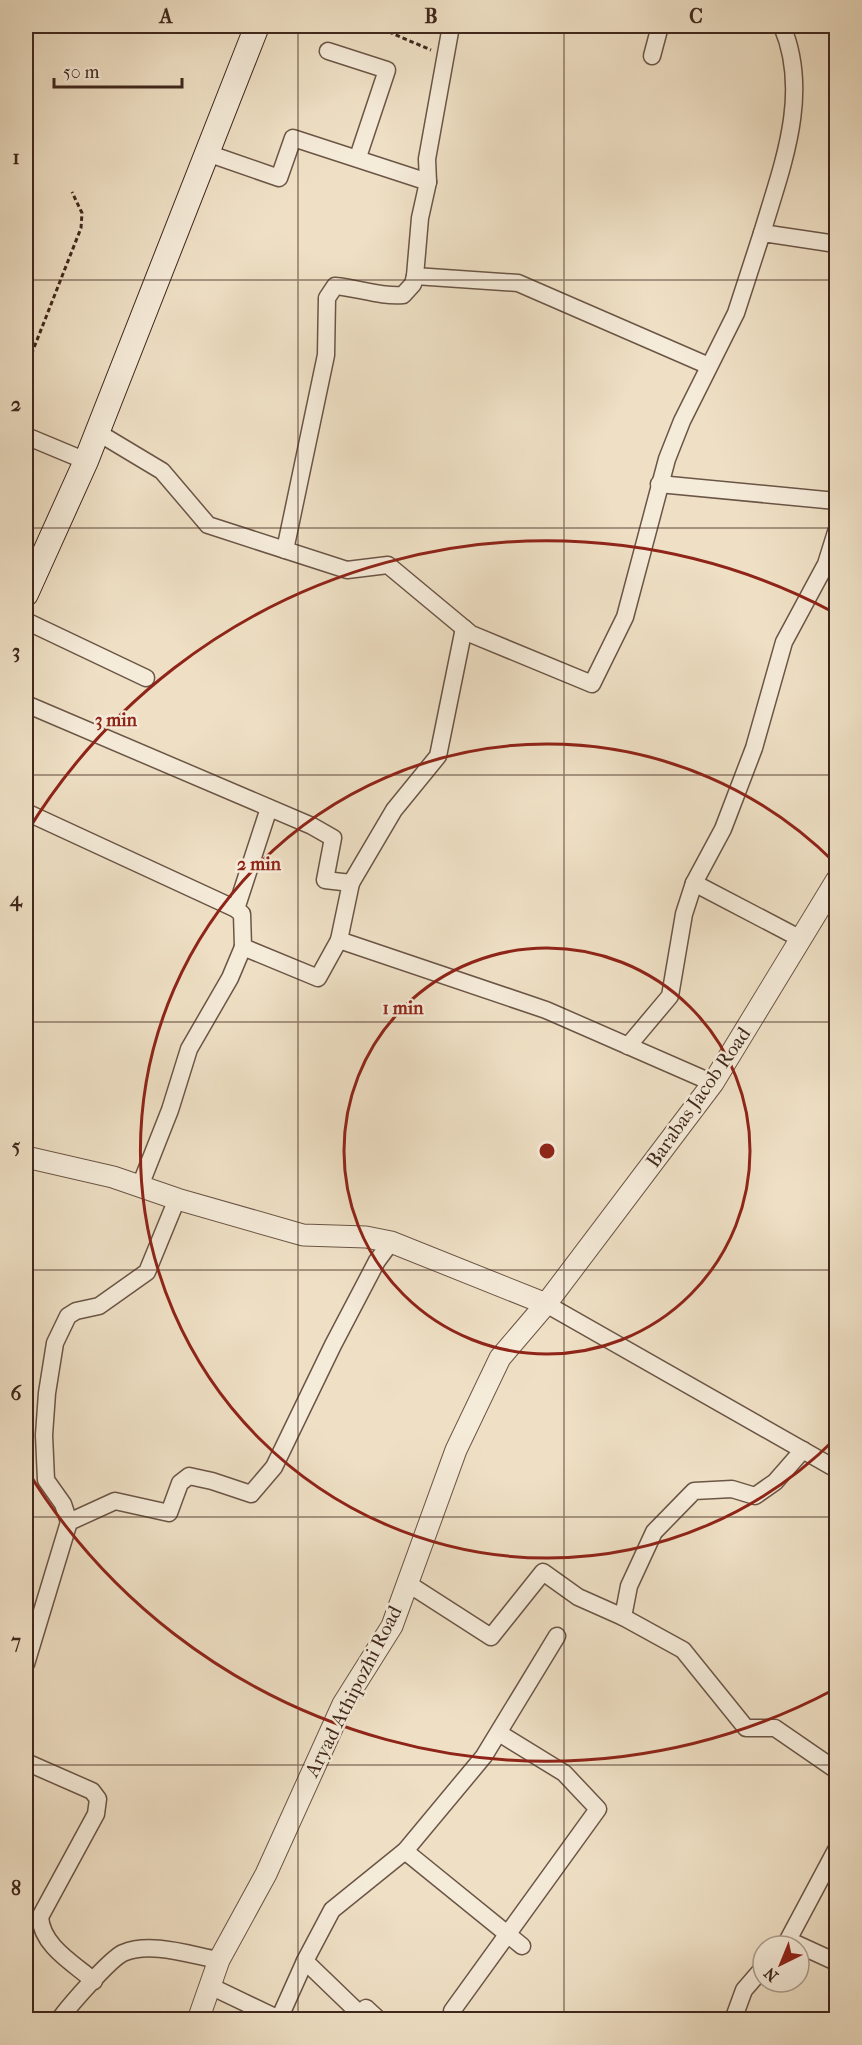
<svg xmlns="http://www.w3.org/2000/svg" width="862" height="2045" font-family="'IM FELL French Canon',serif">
<rect width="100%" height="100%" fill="#efe0c5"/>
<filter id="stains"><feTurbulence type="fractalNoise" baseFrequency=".00333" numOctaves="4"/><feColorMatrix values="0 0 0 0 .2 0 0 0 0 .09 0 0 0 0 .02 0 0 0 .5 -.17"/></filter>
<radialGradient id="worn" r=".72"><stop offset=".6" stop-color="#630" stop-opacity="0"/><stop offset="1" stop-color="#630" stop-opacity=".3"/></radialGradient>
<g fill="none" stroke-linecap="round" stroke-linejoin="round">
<defs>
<g id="minor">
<polyline points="451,26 427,159 428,182 420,218 415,276 518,283 709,366"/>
<polyline points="328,51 387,70 358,157"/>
<polyline points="652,56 660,26"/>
<polyline points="207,153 279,178 293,138 428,182"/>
<path d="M762,233C782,166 811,94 782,26"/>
<polyline points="97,432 162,471 208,525 347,570 388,565 471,634 592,684 625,617 667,459 682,421 736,313 762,233 836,244"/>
<polyline points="26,436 86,461"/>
<polyline points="659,484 836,501"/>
<path d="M285,550L326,355L327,298L335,286C358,288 381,297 403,295L413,284L415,276"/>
<polyline points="26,621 146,678"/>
<polyline points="26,704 312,826 333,838 325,880 351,883 339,940"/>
<polyline points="26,812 236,909 242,914 243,947 318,978 339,940 546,1010 713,1083"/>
<polyline points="351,883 394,810 438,756 464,628"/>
<polyline points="694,883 801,939"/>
<polyline points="236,909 269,808"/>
<polyline points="628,1046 670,996 684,914 694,883 723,829 754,748 784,642 826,564 836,532"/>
<polyline points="140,1186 170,1110 189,1049 230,978 243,947"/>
<polyline points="546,1304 836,1469"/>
<polyline points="803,1450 775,1482 755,1496 732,1489 694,1491 654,1532 629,1586 623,1617 683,1650 746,1728 775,1728 836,1770"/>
<polyline points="69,1522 63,1504 46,1480 44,1435 47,1393 55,1343 68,1316 76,1311 99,1306 147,1272 177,1199"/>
<polyline points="407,1583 491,1637 543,1572 578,1597 623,1617"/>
<polyline points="26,1664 69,1522 115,1501 169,1513 180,1483 189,1476 212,1481 251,1494 274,1467 333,1345 377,1261 391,1242"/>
<path d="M26,1762L92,1791L98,1799L96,1814L40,1917C42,1946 73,1963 94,1981"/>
<polyline points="836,1850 788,1940 836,1962"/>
<polyline points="405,1851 522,1946"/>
<polyline points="210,1986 279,2019 305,1961"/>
<polyline points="452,2011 598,1809 564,1773 499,1733"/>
<polyline points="361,2015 366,2008 379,2020"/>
<path d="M59,2020C69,2006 110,1959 123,1953C151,1941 190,1955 219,1960"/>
<polyline points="358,2020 361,2015 305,1961 332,1910 405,1851 484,1756 557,1636"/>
<polyline points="733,2020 744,1990 763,1968"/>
</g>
<g id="tertiary">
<polyline points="26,1157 113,1177 177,1199 303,1235 366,1237 391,1242 546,1304"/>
<polyline points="198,2020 219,1960 266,1874 343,1704 392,1626 456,1450 500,1358 546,1304 713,1083 836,881"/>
</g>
<polyline id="secondary" points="26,594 86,461 257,26"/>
</defs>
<!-- minor casing -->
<use href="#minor" stroke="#6b5546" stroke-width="19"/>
<!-- tertiary casing -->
<use href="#tertiary" stroke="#6b5546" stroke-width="23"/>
<!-- secondary casing -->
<use href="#secondary" stroke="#3f271c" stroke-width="26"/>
<!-- path -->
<g stroke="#3f271c" stroke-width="3" stroke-dasharray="4.5 3" stroke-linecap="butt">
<polyline points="375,26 431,50"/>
<polyline points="26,368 81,228 82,213 72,192"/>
</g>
<!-- minor -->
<use href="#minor" stroke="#f5ebd9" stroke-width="16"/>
<!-- tertiary -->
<use href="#tertiary" stroke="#f5ebd9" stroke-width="21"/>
<!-- secondary -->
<use href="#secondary" stroke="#f5ebd9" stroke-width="24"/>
</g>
<!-- grid -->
<path fill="none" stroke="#3f271c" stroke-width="1.5" stroke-opacity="0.55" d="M298,26V2020M564,26V2020M26,280H836M26,528H836M26,775H836M26,1022H836M26,1270H836M26,1517H836M26,1765H836"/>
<!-- distance rings -->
<g fill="none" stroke="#8f2418" stroke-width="3">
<circle cx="547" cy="1151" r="203"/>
<path d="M835 1439A407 407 0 1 1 835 863"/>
<path d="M833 1690A610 610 0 0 1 27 1470M27 832A610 610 0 0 1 833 612"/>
</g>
<g text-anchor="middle" stroke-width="5" stroke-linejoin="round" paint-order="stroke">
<!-- street labels -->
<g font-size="20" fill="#3f271c" stroke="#f5ebd9">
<text transform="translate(698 1097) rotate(-55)" y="7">Barabas Jacob Road</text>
<text transform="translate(353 1691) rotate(-63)" y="7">Aryad Athipozhi Road</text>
</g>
</g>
<circle cx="547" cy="1151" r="9" fill="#8f2418" stroke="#f5ebd9" stroke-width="3"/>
<g font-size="18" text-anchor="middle" font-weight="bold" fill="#8f2418" stroke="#f5ebd9" stroke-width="5" stroke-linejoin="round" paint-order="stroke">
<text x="116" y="726">3 min</text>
<text x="259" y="870">2 min</text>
<text x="403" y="1014">1 min</text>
</g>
<!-- margin -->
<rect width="862" height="2045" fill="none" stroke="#efe0c5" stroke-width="66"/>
<!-- north arrow -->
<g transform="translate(781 1964) rotate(223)"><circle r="28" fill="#f5ebd9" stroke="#ac9d8d" stroke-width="1.5"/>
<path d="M0-4.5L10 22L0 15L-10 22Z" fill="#8f2418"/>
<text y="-9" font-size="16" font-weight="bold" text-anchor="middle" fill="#3f271c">N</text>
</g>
<!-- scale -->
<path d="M54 78v9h128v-9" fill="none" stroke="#3f271c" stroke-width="3"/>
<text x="63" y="78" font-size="18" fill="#3f271c" stroke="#f5ebd9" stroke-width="4.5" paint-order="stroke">50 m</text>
<rect x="33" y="33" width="796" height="1979" fill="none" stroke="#3f271c" stroke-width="2"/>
<g font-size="20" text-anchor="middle" font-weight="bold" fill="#3f271c">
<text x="166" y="23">A</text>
<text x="431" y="23">B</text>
<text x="696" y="23">C</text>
<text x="16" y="164">1</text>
<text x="16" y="411">2</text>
<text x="16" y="658">3</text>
<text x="16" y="906">4</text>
<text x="16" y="1153">5</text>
<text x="16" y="1400">6</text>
<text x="16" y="1648">7</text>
<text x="16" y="1895">8</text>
</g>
<rect width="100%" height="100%" filter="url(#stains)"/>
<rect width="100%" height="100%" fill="url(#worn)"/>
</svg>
